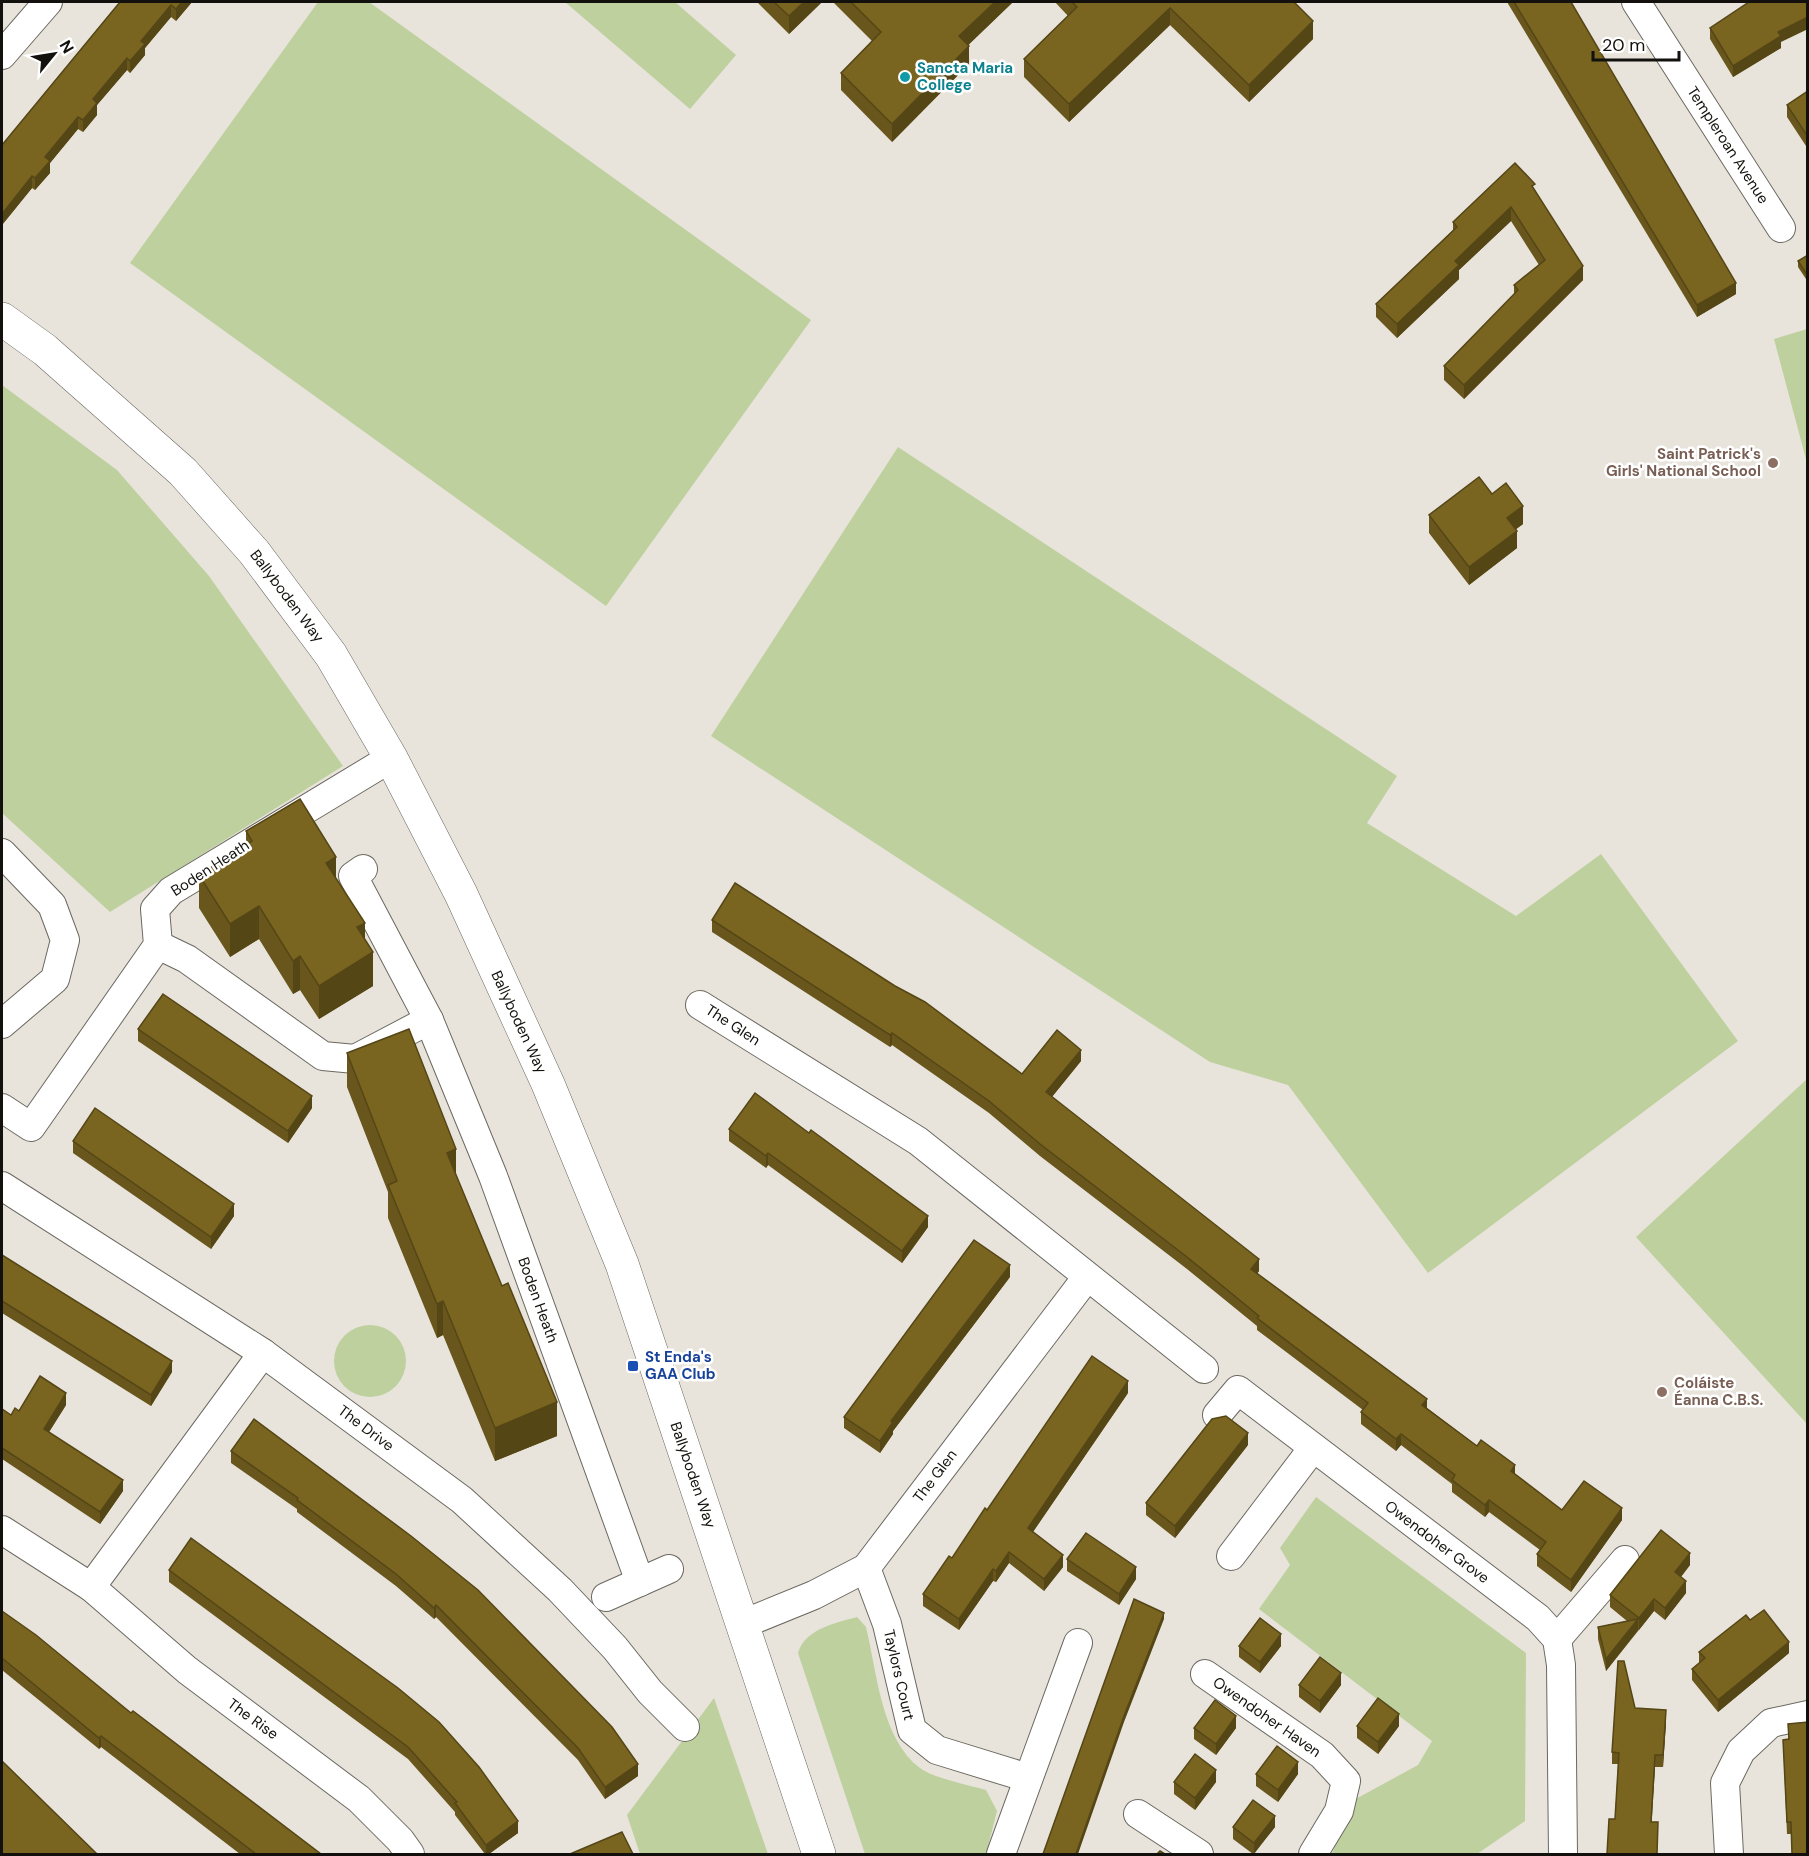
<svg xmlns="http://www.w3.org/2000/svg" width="1809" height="1856" font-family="'DM Sans',sans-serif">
<rect width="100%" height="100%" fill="#e8e4db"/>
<!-- green -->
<g fill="#bdd09e">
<polygon points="318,2 369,2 811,320 606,606 130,263"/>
<polygon points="565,2 675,2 736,55 690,109"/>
<polygon points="1807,329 1808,329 1807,463 1774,339"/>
<polygon points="2,385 117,470 209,576 343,766 110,912 2,813"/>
<polygon points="898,447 1397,776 1367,823 1516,916 1601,854 1738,1041 1428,1273 1288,1085 1210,1062 711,736"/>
<polygon points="1807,1079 1807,1424 1636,1237"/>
<circle cx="370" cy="1361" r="36"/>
<polygon points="1316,1497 1526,1653 1525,1821 1477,1854 1332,1854 1352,1801 1418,1765 1432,1741 1259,1609 1290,1565 1280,1548"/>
<path d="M857,1617L866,1627C877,1672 881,1739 920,1768C933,1778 969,1785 986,1790L997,1811L986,1854H865L798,1653C805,1629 835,1623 857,1617Z"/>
<polygon points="714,1698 768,1854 640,1854 627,1815"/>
</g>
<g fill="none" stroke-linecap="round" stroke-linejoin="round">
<defs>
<g id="minor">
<polyline points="1636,2 1781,228"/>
<polyline points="2,55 48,2"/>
<polyline points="2,853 52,905 65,940 55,979 2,1024"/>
<polyline points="363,869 353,876 429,1020"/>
<polyline points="158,945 187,959 323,1056 355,1059 429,1020 493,1176 640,1582"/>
<polyline points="700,1005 918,1141 1204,1369"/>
<polyline points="2,1108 31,1127 158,945 155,909 171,891 391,758"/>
<polyline points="2,1186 263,1353 462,1500 560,1590 615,1648 650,1692 685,1727"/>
<polyline points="263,1353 91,1587 187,1670 359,1799 400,1840 410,1854"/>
<polyline points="1217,1415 1238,1390 1538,1618 1557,1639 1561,1665 1563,1854"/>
<polyline points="2,1530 91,1587"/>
<polyline points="1231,1556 1313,1448"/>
<polyline points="866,1568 887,1624 912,1730 937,1750 1028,1778"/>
<polyline points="606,1597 669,1569"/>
<polyline points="743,1624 814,1595 866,1568 1087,1277"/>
<polyline points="1557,1639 1625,1560"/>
<polyline points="1205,1674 1322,1755 1346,1781 1339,1811 1313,1854"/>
<polyline points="1138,1814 1199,1854"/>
<polyline points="1001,1854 1078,1643"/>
<polyline points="1729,1854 1725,1783 1741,1751 1771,1723 1808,1715"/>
</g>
<polyline id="major" points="2,319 45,350 183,472 254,552 331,655 391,758 461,894 548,1084 622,1264 819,1854"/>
</defs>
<!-- minor casing -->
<use href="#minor" stroke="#6b6860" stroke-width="30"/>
<!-- major casing -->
<use href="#major" stroke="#6b6860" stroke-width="34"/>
<!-- minor -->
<use href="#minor" stroke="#fff" stroke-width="28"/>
<!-- major -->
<use href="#major" stroke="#fff" stroke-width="33"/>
</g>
<!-- wall -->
<g fill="#68561c">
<polygon points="120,2 192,2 176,21 171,17 145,48 145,55 130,73 127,70 97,105 97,115 83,132 78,129 50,163 50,173 35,190 32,188 2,225"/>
<polygon points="757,2 822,2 789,34"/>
<polygon points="833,2 1013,2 968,45 969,64 892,142 841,90 841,73 872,41"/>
<polygon points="1055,2 1294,2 1313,39 1249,102 1170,25 1069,122 1024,77 1024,59 1068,16"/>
<polygon points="1507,2 1571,2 1736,294 1697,317"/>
<polygon points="1710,28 1781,42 1781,48 1733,77 1710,39"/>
<polygon points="1808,91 1808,149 1787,117 1787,105"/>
<polygon points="1535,190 1583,280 1464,399 1444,380 1444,366 1514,294 1514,285 1539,265 1511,221 1459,270 1459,279 1397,338 1376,317 1376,304 1453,230 1453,222"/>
<polygon points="1808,255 1808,282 1798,267 1798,261"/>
<polygon points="1492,494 1523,524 1516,529 1517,548 1469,585 1429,533 1429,515"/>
<polygon points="246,831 336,879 365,939 373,986 319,1019 300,990 293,994 259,939 230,957 199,908 199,875 246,845"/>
<polygon points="712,920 1022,1074 1081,1061 1052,1097 1259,1271 1257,1274 1427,1408 1562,1510 1622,1520 1571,1592 1537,1566 1537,1554 1540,1550 1489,1512 1485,1517 1452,1492 1452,1484 1401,1445 1396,1451 1361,1424 1361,1412 1363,1410 1257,1330 1257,1326 1187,1269 1040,1156 989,1113 892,1045 890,1047 712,932"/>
<polygon points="138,1029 312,1108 288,1143 138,1041"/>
<polygon points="347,1053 456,1175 557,1436 495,1461 443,1335 437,1338 388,1218 388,1192 347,1087"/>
<polygon points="729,1129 809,1133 928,1227 902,1263 768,1165 766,1168 729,1141"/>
<polygon points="73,1141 234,1216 211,1249 73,1153"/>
<polygon points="2,1255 172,1372 151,1406 2,1313"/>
<polygon points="1010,1277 893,1431 893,1434 880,1453 844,1428 844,1417"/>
<polygon points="1128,1393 1033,1532 1063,1567 1044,1591 1009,1563 996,1582 993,1581 959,1630 923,1606 923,1594 952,1558 987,1510"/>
<polygon points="66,1405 49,1432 123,1491 100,1524 2,1459 2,1409 11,1415 19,1411"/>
<polygon points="254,1419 638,1776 605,1799 578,1760 436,1617 434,1619 396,1586 297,1512 297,1509 231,1463 231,1451"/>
<polygon points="1248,1445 1175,1538 1146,1515 1146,1503"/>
<polygon points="1067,1559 1136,1579 1119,1605 1067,1571"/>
<polygon points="1690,1565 1681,1577 1686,1593 1665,1620 1654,1611 1606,1671 1598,1639 1598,1627 1627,1621 1610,1607 1610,1595"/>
<polygon points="169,1570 479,1767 518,1833 489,1854 485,1854 455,1815 455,1812 408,1759 169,1582"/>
<polygon points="2,1611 131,1713 321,1854 240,1854 101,1747 99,1749 2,1670"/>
<polygon points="1750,1620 1789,1653 1718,1712 1692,1680 1692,1669 1699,1663 1699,1652"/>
<polygon points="1239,1646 1281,1646 1260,1673 1239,1657"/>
<polygon points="1299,1685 1341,1685 1320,1713 1299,1697"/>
<polygon points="1635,1708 1666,1722 1663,1767 1655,1767 1651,1822 1658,1834 1615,1819 1618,1764 1612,1764 1612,1752"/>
<polygon points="1808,1722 1791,1834 1787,1834 1783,1740 1788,1739 1788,1724"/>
<polygon points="1357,1726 1399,1726 1378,1754 1357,1738"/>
<polygon points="1194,1728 1236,1728 1216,1755 1194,1739"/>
<polygon points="1256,1774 1298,1774 1278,1802 1256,1786"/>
<polygon points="1174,1782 1216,1782 1195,1810 1174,1794"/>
<polygon points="1233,1827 1275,1827 1253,1854 1233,1839"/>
</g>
<!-- shaded-wall -->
<g fill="#554616">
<polygon points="182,2 192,2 176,21 176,9"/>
<polygon points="804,2 822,2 789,34 789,16"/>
<polygon points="995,2 1013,2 959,54 959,36"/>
<polygon points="171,5 171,17 145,48 145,55 130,73 130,61 141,41"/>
<polygon points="1170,8 1170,25 1069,122 1069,104"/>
<polygon points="1808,17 1808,29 1781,42 1781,48 1733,77 1733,66 1778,32"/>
<polygon points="1313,21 1313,39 1249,102 1249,85"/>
<polygon points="969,46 969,64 892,142 892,124"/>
<polygon points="127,58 127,70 97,105 97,115 83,132 83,120 93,99"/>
<polygon points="78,117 78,129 50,163 50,173 35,190 35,178 45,157"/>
<polygon points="32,176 32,188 2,225 2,214"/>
<polygon points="1511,207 1511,221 1459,270 1459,279 1397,338 1397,324 1455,261"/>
<polygon points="1583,266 1583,280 1464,399 1464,385"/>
<polygon points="1736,283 1736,294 1697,317 1697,305"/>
<polygon points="1523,506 1523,524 1507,536 1507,518"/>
<polygon points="1517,531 1517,548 1469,585 1469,567"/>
<polygon points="336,857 336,891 326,863"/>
<polygon points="259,906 259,939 230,957 230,924"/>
<polygon points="365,923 365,956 357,927"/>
<polygon points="373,952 373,986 319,1019 319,986"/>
<polygon points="300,956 300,990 293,994 293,961"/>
<polygon points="892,1033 892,1045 890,1047 890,1035"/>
<polygon points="1081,1050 1081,1061 1046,1104 1046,1092"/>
<polygon points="312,1096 312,1108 288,1143 288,1131"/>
<polygon points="456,1149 456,1183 447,1153"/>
<polygon points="768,1153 768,1165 766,1168 766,1156"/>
<polygon points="234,1204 234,1216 211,1249 211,1237"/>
<polygon points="928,1216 928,1227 902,1263 902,1251"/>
<polygon points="1259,1259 1259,1271 1251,1281 1251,1269"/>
<polygon points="1010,1265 1010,1277 893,1431 893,1434 880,1453 880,1441 891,1421"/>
<polygon points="443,1301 443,1335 437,1338 437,1304"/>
<polygon points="172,1361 172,1372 151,1406 151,1395"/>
<polygon points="1128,1381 1128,1393 1028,1539 1028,1528"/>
<polygon points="66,1393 66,1405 44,1440 44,1429"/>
<polygon points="1427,1399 1427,1411 1422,1405"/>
<polygon points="557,1402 557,1436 495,1461 495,1428"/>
<polygon points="1248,1433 1248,1445 1175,1538 1175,1526"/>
<polygon points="1401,1434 1401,1445 1396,1451 1396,1439"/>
<polygon points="1515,1465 1515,1477 1511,1471"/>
<polygon points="123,1480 123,1491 100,1524 100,1512"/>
<polygon points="1489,1500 1489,1512 1485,1517 1485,1505"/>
<polygon points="1622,1508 1622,1520 1571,1592 1571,1580"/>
<polygon points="1009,1552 1009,1563 996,1582 996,1571"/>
<polygon points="1690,1553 1690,1565 1675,1584 1675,1572"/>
<polygon points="1063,1555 1063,1567 1044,1591 1044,1579"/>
<polygon points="1136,1567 1136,1579 1119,1605 1119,1594"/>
<polygon points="993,1569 993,1581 959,1630 959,1619"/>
<polygon points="1686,1581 1686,1593 1665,1620 1665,1608"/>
<polygon points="1654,1599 1654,1611 1639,1630 1639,1618"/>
<polygon points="436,1605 436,1617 434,1619 434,1608"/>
<polygon points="1164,1613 1164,1619 1124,1722 1078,1854 1076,1854 1124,1716"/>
<polygon points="1638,1619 1638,1630 1606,1671 1606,1659"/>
<polygon points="1281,1634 1281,1646 1260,1673 1260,1662"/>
<polygon points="1789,1642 1789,1653 1718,1712 1718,1700"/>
<polygon points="1341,1673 1341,1685 1320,1713 1320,1701"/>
<polygon points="1666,1710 1666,1722 1663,1767 1663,1755"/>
<polygon points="1399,1714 1399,1726 1378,1754 1378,1742"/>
<polygon points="1236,1716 1236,1728 1216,1755 1216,1744"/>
<polygon points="101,1736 101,1747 99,1749 99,1738"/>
<polygon points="1655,1755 1655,1767 1651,1834 1651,1822"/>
<polygon points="1298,1762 1298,1774 1278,1802 1278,1790"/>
<polygon points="638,1764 638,1776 605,1799 605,1787"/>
<polygon points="1216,1770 1216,1782 1195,1810 1195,1798"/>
<polygon points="1275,1816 1275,1827 1254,1854 1254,1843"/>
<polygon points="518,1821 518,1833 489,1854 486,1854 486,1845"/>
</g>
<!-- building -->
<g fill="#796420" stroke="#554616" stroke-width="1.5">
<polygon points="120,2 182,2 176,9 171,5 141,41 145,44 130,61 127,58 93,99 97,103 83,120 78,117 45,157 50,161 35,178 32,176 2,214 2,145"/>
<polygon points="774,2 804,2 789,16"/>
<polygon points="851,2 995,2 959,36 969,46 892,124 841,73 881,32"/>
<polygon points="1072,2 1294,2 1313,21 1249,85 1170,8 1069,104 1024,59 1077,7"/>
<polygon points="1514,2 1571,2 1736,283 1697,305"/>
<polygon points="1749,2 1808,2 1808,17 1778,32 1781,36 1733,66 1710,28"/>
<polygon points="1808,91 1808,137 1787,105"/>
<polygon points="1515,163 1535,184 1532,186 1583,266 1464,385 1444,366 1518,290 1514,285 1545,260 1511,207 1455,261 1459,265 1397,324 1376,304 1457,227 1453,222"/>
<polygon points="1808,255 1808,276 1798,261"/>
<polygon points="1479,477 1492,494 1506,483 1523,506 1507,518 1517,531 1469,567 1429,515"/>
<polygon points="300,799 336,857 326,863 365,923 357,927 373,952 319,986 300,956 293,961 259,906 230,924 199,875 252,841 246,831"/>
<polygon points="735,883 895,986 925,1002 1022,1074 1057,1030 1081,1050 1046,1092 1259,1259 1251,1269 1427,1399 1422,1405 1477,1446 1481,1440 1515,1465 1511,1471 1562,1510 1584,1481 1622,1508 1571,1580 1537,1554 1546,1542 1489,1500 1485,1505 1452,1480 1455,1475 1401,1434 1396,1439 1361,1412 1368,1403 1257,1318 1259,1316 1187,1257 1040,1144 989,1101 892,1033 890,1035 712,920"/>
<polygon points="163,994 312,1096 288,1131 138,1029"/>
<polygon points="409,1029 456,1149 447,1153 502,1286 508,1283 557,1402 495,1428 443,1301 437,1304 388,1185 397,1181 347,1053"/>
<polygon points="755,1093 809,1133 811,1130 928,1216 902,1251 768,1153 766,1156 729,1129"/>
<polygon points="95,1108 234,1204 211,1237 73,1141"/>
<polygon points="974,1240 1010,1265 891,1421 893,1422 880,1441 844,1417"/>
<polygon points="2,1255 172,1361 151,1395 2,1301"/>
<polygon points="1092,1356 1128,1381 1028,1528 1063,1555 1044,1579 1009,1552 996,1571 993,1569 959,1619 923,1594 949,1556 952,1558 985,1508 987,1510"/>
<polygon points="40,1376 66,1393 44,1429 123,1480 100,1512 2,1448 2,1409 11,1415 15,1408 19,1411"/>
<polygon points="1226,1416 1248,1433 1175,1526 1146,1503 1212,1419"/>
<polygon points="254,1419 411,1536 478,1590 612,1727 638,1764 605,1787 578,1748 436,1605 434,1608 396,1574 297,1500 298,1498 231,1451"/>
<polygon points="1661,1530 1690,1553 1675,1572 1686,1581 1665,1608 1654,1599 1639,1618 1610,1595"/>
<polygon points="1086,1533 1136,1567 1119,1594 1067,1559"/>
<polygon points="191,1538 398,1688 439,1722 479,1767 518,1821 486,1845 455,1803 457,1802 408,1747 169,1570"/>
<polygon points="1134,1599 1164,1613 1124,1716 1076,1854 1043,1854"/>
<polygon points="1764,1610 1789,1642 1718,1700 1692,1669 1705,1658 1699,1652 1746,1615 1750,1620"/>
<polygon points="2,1611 36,1635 131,1713 133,1711 321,1854 256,1854 101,1736 99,1738 2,1658"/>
<polygon points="1260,1618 1281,1634 1260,1662 1239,1646"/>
<polygon points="1638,1619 1606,1659 1598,1627"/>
<polygon points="1320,1657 1341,1673 1320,1701 1299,1685"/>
<polygon points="1618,1661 1624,1661 1635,1708 1666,1710 1663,1755 1655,1755 1651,1822 1658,1822 1657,1854 1607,1854 1609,1819 1615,1819 1619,1753 1612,1752"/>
<polygon points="1378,1698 1399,1714 1378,1742 1357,1726"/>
<polygon points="1215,1700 1236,1716 1216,1744 1194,1728"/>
<polygon points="1808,1722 1808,1854 1792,1854 1791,1822 1787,1822 1783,1740 1789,1739 1788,1724"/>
<polygon points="1277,1746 1298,1762 1278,1790 1256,1774"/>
<polygon points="1195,1754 1216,1770 1195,1798 1174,1782"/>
<polygon points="2,1761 97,1854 2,1854"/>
<polygon points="1253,1800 1275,1816 1254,1843 1233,1827"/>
<polygon points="622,1832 633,1854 570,1854"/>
<polygon points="1160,1851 1165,1854 1157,1854"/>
</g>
<!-- markers -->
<circle fill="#0f9aa8" stroke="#fff" stroke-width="2" cx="905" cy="77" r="6"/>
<g fill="#8d6e63" stroke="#fff" stroke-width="2">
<circle cx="1773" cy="463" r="6"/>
<circle cx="1662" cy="1392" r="6"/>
</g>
<rect fill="#1a4fb4" stroke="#fff" stroke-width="2" x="627" y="1360" width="12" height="12" rx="3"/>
<g text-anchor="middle" stroke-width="5" stroke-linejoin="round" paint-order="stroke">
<!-- culture labels -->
<g font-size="15" font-weight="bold" fill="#0d838f" stroke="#fff" text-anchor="start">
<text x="917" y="73">Sancta Maria<tspan x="917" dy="17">College</tspan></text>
</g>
<!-- street labels -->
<g font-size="15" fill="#12110d" stroke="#fff">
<text transform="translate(1728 145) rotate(57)" y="5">Templeroan Avenue</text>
<text transform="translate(287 596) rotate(53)" y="5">Ballyboden Way</text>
<text transform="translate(210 868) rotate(-33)" y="5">Boden Heath</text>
<text transform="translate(519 1022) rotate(65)" y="5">Ballyboden Way</text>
<text transform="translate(733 1025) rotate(33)" y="5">The Glen</text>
<text transform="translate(538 1300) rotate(70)" y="5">Boden Heath</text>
<text transform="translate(366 1428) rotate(37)" y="5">The Drive</text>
<text transform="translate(693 1475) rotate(71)" y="5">Ballyboden Way</text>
<text transform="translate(935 1476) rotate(-53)" y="5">The Glen</text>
<text transform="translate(1437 1542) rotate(37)" y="5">Owendoher Grove</text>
<text transform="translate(899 1675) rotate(77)" y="5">Taylors Court</text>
<text transform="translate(1267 1717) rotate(35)" y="5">Owendoher Haven</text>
<text transform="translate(253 1719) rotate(36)" y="5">The Rise</text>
</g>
<!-- education labels -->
<g font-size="15" font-weight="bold" fill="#785e54" stroke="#fff" text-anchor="end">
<text x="1761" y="459">Saint Patrick's<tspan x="1761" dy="17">Girls' National School</tspan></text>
<text x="1674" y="1388" text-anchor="start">Coláiste<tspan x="1674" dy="17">Éanna C.B.S.</tspan></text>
</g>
<!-- transit labels -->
<g font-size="15" font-weight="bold" fill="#164399" stroke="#fff" text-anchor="start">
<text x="645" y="1362">St Enda's<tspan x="645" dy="17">GAA Club</tspan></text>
</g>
</g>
<!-- border -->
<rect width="1809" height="1856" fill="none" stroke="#12110d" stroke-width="6"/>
<!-- north arrow -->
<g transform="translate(54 54) rotate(60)" stroke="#ffffff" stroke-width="4.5" paint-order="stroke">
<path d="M0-4.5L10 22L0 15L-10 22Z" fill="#12110d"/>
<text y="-9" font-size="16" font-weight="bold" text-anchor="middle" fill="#12110d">N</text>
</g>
<!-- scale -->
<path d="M1593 51v9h86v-9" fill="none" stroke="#12110d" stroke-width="3"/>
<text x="1602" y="51" font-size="18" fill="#12110d" stroke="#ffffff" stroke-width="4.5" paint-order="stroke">20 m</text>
</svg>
